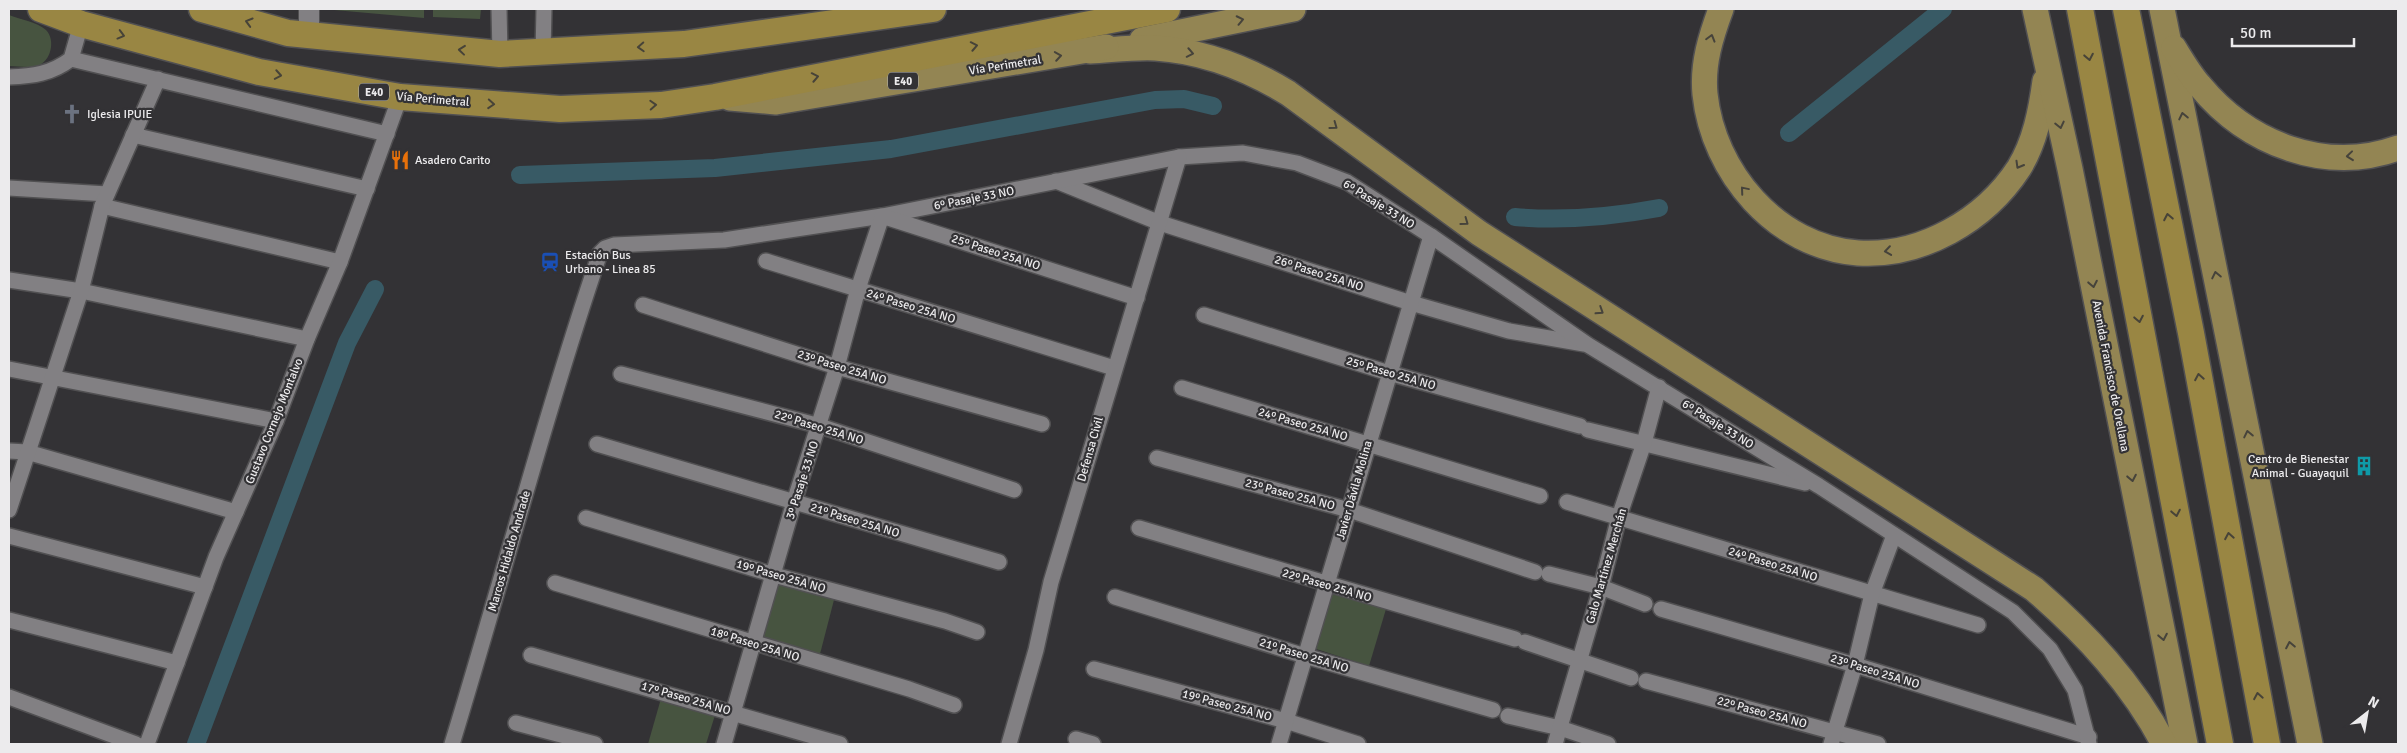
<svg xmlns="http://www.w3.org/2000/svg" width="2407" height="753" font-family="Signika,sans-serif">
<rect width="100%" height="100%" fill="#333235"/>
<!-- green -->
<g fill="#475440">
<polygon points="323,9 424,9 424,18"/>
<polygon points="433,9 481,9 480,19 433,17"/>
<path d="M9,15C19,19 37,22 46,30C56,40 51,62 37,66C28,68 17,66 9,66Z"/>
<polygon points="777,579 835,596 820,654 760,637"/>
<polygon points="1327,591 1386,609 1369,666 1310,647"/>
<polygon points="662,695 716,712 706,744 648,744"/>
</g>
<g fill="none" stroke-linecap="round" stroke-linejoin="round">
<!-- canal -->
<g stroke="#385a65" stroke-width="18">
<polyline points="1789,133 1943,9"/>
<polyline points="520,175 715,168 891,149 1155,100 1184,99 1213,106"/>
<path d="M1515,217C1563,221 1611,217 1659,208"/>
<polyline points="196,744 347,343 375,289"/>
</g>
<defs>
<g id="minor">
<polyline points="499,9 500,54"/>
<polyline points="543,53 544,9"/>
<polyline points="71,59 387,134"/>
<path d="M9,77C33,76 51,74 71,59L81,24"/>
<polyline points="133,135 367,189"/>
<polyline points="1056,181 1160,223 1411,303 1509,331 1584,344"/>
<polyline points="9,188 107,194"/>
<polyline points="102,206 340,262"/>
<polyline points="766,261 1114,368"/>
<polyline points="9,280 81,291 307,339"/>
<polyline points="643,305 837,367 1042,424"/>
<polyline points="1204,315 1389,373 1580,426"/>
<polyline points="9,369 276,421"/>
<polyline points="621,374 820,426 1014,490"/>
<polyline points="1182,388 1540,496"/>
<polyline points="1588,430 1805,483"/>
<polyline points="597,444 999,562"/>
<polyline points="9,451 27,452 236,512"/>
<polyline points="1157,458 1349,510 1535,572"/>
<polyline points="1567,502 1978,625"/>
<polyline points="9,510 81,291 102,206 158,79"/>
<polyline points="586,518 774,575 945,621 977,632"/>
<polyline points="1139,528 1515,639"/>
<polyline points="9,536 205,587"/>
<polyline points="1549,574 1601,587 1645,604"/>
<polyline points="555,583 909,689 954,705"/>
<polyline points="1115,597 1305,656 1493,710"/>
<polyline points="1661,609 1855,665 2089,737"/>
<polyline points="9,620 177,663"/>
<polyline points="1525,642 1631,678"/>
<polyline points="531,655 840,744"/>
<polyline points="1094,669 1286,721 1358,744"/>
<polyline points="1646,681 1878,744"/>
<polyline points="9,697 136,744"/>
<polyline points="1508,716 1560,728 1608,744"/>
<polyline points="516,723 595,744"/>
<polyline points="1076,739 1093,744"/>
<polyline points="147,744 216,557 276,421 307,339 340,262 400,97"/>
<path d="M452,744C502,581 545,415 600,253L605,248L614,245L724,240L882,216L1179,157L1243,153L1297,163L1347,182L1431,236L1588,345L1819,486L2013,612L2050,649L2075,690L2089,744"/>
<polyline points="724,744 794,502 837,367 858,289 882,216 1137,298"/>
<polyline points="1009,744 1036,650 1051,582 1179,157"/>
<polyline points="1279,744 1431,236"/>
<polyline points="1555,744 1601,587 1619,517 1644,443 1659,387"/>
<polyline points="1831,744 1855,665 1872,594 1894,535"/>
</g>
<polyline id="tertiary" points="309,9 309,35"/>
<g id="primary">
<path d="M1721,9C1711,36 1702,64 1705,94C1713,172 1776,247 1858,253C1922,257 1985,220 2019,168C2035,142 2041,111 2045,81"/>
<polyline points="2035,9 2070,169 2185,744"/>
<polyline points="2162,9 2310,744"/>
<polyline points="1142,40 1293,9"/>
<path d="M2174,48C2182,61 2190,75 2200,86C2248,144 2325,174 2398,148"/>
<path d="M1090,51C1111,50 1133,47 1155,48C1203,51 1247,68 1288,93L1479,233L2034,589C2086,634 2132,683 2164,744"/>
<polyline points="730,98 776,102 1106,47"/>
</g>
<g id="trunk">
<polyline points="41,9 81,24 259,72 400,97 560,109 661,105 715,97 1167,9"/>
<polyline points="202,9 288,33 500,54 684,44 933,9"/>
<polyline points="2080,9 2220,744"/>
<polyline points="2126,9 2191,333 2267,744"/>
</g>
</defs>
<!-- minor casing -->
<use href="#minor" stroke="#515052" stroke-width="18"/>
<!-- tertiary casing -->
<use href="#tertiary" stroke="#515052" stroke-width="22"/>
<!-- primary casing -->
<use href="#primary" stroke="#515052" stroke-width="28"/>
<!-- trunk casing -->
<use href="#trunk" stroke="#515052" stroke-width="29"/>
<!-- minor -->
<use href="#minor" stroke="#828083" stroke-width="15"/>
<!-- tertiary -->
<use href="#tertiary" stroke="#828083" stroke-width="20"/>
<!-- primary -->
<use href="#primary" stroke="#938553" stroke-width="25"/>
<!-- trunk -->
<use href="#trunk" stroke="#998643" stroke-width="26"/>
</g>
<!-- one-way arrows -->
<defs><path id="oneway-chevron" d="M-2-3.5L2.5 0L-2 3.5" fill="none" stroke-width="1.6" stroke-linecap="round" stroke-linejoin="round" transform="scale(1.25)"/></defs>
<g stroke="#46433b">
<use href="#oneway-chevron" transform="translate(1240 20) rotate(-12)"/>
<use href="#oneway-chevron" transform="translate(1711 38) rotate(-74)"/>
<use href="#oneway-chevron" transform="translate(1190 53) rotate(11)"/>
<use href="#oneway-chevron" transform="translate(1058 56) rotate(-9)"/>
<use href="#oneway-chevron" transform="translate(2183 116) rotate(-102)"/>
<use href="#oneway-chevron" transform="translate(2060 125) rotate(77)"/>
<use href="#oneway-chevron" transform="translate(1334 126) rotate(36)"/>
<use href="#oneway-chevron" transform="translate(2350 156) rotate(174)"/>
<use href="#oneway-chevron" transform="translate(2019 165) rotate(120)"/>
<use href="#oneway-chevron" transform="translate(1744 190) rotate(-130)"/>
<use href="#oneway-chevron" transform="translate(1465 222) rotate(36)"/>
<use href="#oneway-chevron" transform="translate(1888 251) rotate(172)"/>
<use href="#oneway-chevron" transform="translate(2216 275) rotate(-102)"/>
<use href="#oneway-chevron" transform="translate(2093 284) rotate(79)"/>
<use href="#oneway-chevron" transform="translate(1600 311) rotate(33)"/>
<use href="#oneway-chevron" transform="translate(2248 434) rotate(-102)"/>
<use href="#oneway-chevron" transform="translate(2132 478) rotate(79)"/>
<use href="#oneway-chevron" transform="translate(2163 637) rotate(79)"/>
<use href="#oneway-chevron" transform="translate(2290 645) rotate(-101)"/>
</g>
<g stroke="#474338">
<use href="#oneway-chevron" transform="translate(249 22) rotate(-164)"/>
<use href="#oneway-chevron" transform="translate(121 35) rotate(15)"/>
<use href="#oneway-chevron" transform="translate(974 46) rotate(-11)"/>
<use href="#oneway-chevron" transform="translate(641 47) rotate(177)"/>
<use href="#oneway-chevron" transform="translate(462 50) rotate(-174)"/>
<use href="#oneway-chevron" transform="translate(2089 57) rotate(79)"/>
<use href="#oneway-chevron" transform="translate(278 75) rotate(10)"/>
<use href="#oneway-chevron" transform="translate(815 77) rotate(-11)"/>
<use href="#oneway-chevron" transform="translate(491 104) rotate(4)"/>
<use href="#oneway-chevron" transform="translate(653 105) rotate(-3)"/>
<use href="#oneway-chevron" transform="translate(2168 217) rotate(-101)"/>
<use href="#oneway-chevron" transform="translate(2139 319) rotate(79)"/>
<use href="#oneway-chevron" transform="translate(2199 377) rotate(-100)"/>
<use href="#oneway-chevron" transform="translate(2176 513) rotate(79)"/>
<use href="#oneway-chevron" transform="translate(2229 536) rotate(-100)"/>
<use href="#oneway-chevron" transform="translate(2258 696) rotate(-100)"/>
</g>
<!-- icons -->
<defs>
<symbol id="church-bare" viewBox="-9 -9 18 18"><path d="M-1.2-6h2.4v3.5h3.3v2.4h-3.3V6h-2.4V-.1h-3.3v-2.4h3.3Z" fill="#6b7280" stroke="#333235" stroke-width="2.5" paint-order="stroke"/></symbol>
<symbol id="restaurant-bare" viewBox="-9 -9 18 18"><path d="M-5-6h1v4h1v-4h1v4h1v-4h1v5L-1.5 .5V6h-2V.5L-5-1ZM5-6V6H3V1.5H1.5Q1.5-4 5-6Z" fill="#e8710a" stroke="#333235" stroke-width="2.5" paint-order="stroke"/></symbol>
<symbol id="station-bare" viewBox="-9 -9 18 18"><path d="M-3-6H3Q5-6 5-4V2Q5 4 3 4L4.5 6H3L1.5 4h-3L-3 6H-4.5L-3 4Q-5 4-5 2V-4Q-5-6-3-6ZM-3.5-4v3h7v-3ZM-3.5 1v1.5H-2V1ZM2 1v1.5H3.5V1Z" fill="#1a4fb4" stroke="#333235" stroke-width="2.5" paint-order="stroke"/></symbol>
<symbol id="building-bare" viewBox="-9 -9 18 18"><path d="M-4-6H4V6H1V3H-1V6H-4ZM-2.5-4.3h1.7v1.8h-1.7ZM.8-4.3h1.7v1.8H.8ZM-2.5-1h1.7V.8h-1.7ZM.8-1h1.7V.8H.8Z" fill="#0f9aa8" stroke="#333235" stroke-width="2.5" paint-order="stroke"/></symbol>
</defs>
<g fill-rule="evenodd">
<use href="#church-bare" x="58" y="100" width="28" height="28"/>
<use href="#restaurant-bare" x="386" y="146" width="28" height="28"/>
<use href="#station-bare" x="536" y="248" width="28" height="28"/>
<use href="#building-bare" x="2350" y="452" width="28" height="28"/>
</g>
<g text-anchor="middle" stroke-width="4.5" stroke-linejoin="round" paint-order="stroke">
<!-- shield labels -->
<g fill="#333235" stroke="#b4b4b6" stroke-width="1">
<rect x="888" y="72.5" width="30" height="17" rx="4"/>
<rect x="359" y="83.5" width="30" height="17" rx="4"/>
</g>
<g font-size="11" font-weight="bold" fill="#ecebed">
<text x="903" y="85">E40</text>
<text x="374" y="96">E40</text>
</g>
<!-- street labels -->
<g font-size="12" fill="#ecebed" stroke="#333235">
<text transform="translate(1005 65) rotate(-9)" y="4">Vía Perimetral</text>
<text transform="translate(433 99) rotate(5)" y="4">Vía Perimetral</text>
<text transform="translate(974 198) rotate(-11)" y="4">6º Pasaje 33 NO</text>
<text transform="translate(1379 204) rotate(32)" y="4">6º Pasaje 33 NO</text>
<text transform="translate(996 252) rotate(18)" y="4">25º Paseo 25A NO</text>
<text transform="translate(1319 273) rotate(18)" y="4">26º Paseo 25A NO</text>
<text transform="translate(911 306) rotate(17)" y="4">24º Paseo 25A NO</text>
<text transform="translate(842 367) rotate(17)" y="4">23º Paseo 25A NO</text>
<text transform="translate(1391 373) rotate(16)" y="4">25º Paseo 25A NO</text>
<text transform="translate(2111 376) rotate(79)" y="4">Avenida Francisco de Orellana</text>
<text transform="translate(274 421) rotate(-68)" y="4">Gustavo Cornejo Montalvo</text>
<text transform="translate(1303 424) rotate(16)" y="4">24º Paseo 25A NO</text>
<text transform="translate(1718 424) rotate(32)" y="4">6º Pasaje 33 NO</text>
<text transform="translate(819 427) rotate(17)" y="4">22º Paseo 25A NO</text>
<text transform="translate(1090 449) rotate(-74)" y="4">Defensa Civil</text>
<text transform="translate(802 480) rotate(-72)" y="4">3º Pasaje 33 NO</text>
<text transform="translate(1354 490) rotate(-74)" y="4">Javier Dávila Molina</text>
<text transform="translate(1290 494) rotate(15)" y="4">23º Paseo 25A NO</text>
<text transform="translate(855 520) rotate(17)" y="4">21º Paseo 25A NO</text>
<text transform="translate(509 551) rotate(-74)" y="4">Marcos Hidaldo Andrade</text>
<text transform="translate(1773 564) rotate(17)" y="4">24º Paseo 25A NO</text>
<text transform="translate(1606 566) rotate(-74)" y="4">Galo Martínez Merchán</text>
<text transform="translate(781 576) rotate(16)" y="4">19º Paseo 25A NO</text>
<text transform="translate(1327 585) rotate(16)" y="4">22º Paseo 25A NO</text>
<text transform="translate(755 644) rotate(17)" y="4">18º Paseo 25A NO</text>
<text transform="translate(1304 655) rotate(17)" y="4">21º Paseo 25A NO</text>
<text transform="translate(1875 671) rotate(17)" y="4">23º Paseo 25A NO</text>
<text transform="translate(686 698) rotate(16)" y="4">17º Paseo 25A NO</text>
<text transform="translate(1227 705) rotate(15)" y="4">19º Paseo 25A NO</text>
<text transform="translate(1762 712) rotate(15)" y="4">22º Paseo 25A NO</text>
</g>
<!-- poi labels -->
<g font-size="12" fill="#ecebed" stroke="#333235" text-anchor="start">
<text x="87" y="118">Iglesia IPUIE</text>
<text x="415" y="164">Asadero Carito</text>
<text x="565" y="259">Estación Bus<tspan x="565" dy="14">Urbano - Linea 85</tspan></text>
<text x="2349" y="463" text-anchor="end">Centro de Bienestar<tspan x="2349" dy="14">Animal - Guayaquil</tspan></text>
</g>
</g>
<!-- border -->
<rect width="2407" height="753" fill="none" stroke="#ecebed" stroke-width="20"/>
<!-- north arrow -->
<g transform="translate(2367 713) rotate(31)" stroke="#333235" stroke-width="4" paint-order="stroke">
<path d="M0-4L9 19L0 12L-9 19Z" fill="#ecebed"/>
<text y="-8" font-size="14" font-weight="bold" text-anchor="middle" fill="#ecebed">N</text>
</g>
<!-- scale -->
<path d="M2232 38v8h122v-8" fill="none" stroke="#ecebed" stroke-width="2.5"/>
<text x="2240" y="38" font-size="15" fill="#ecebed" stroke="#333235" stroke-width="4" paint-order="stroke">50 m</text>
</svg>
